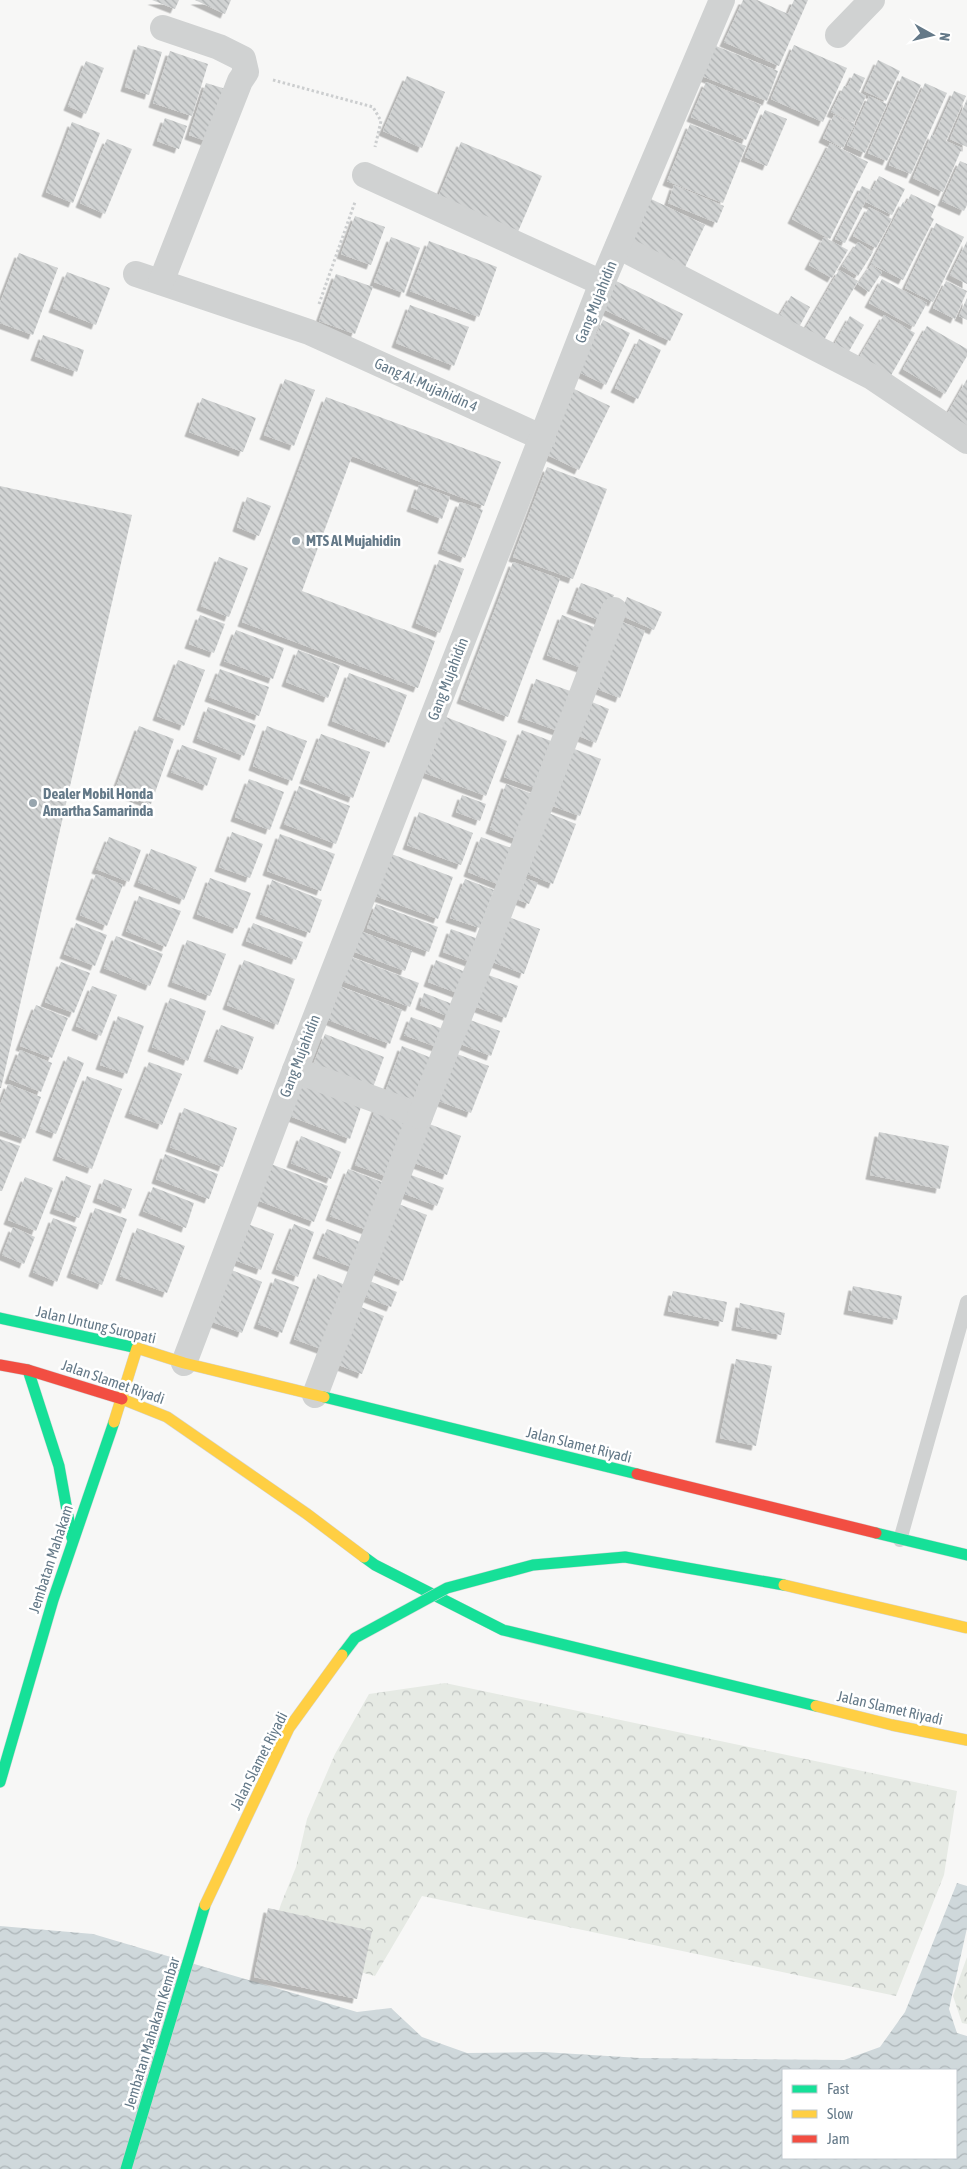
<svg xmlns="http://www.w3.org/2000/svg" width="967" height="2169" font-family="'Asap Condensed',sans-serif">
<defs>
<pattern id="forest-crowns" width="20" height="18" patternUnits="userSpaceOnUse" patternTransform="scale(1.25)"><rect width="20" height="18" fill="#e6eae4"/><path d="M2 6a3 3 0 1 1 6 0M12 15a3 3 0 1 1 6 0" fill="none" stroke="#bec2bf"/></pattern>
<pattern id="water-waves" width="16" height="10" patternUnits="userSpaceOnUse" patternTransform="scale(1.25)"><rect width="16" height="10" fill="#cfd8db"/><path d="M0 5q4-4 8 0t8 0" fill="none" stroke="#acb4b7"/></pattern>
<pattern id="building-back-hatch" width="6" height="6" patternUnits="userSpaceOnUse" patternTransform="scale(1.25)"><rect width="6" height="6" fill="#d1d3d3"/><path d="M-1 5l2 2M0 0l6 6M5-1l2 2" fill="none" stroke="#adb0b1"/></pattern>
<filter id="shadow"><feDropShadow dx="-4.5" dy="4.5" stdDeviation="0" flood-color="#0004"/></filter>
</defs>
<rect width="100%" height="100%" fill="#f7f7f6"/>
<!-- forest -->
<g fill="url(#forest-crowns)">
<polygon points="445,1683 957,1791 944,1875 896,1996 422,1896 375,1976 267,1947 281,1904 296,1867 307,1819 335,1754 369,1694"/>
<polygon points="967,1957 967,2024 962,2023 953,1996"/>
</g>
<!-- water -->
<path fill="url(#water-waves)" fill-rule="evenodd" d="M957,1883L967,1886V1928L949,2009L957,2033L967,2036V2169H0V1926L93,1934L357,2012L391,2008L422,2037L467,2053L543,2052L640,2058L844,2060L880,2047L905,2012ZM783,2070H956V2158H783Z"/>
<!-- building -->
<g fill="url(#building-back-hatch)" filter="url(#shadow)">
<polygon points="152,0 179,0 175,9"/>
<polygon points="195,0 231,0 225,14"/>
<polygon points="743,0 757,0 788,14 794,0 808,0 779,66 724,42"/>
<polygon points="711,44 778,71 767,101 699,75"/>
<polygon points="138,45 162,52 149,95 125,87"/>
<polygon points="794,45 847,68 823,122 771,99"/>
<polygon points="170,51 208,64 192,116 153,103"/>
<polygon points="878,60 900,71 886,101 864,91"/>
<polygon points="86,61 104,68 86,114 68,106"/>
<polygon points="854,73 865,78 859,92 866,96 854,123 831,112 844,86 847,87"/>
<polygon points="407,76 445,92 422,148 383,131"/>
<polygon points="902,76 921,85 887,161 868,153"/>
<polygon points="706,82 761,105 746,140 691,117"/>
<polygon points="206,83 226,89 209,142 189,135"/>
<polygon points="925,83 947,93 911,174 889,165"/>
<polygon points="954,91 966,96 946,141 962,148 943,192 913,178 932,134 934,136"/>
<polygon points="869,96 887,104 865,153 847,145"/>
<polygon points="967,99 967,147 950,139"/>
<polygon points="765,110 787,119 767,166 745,157"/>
<polygon points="834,115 855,124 843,148 823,138"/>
<polygon points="165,118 187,126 179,149 157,141"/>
<polygon points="72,122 100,133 73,203 46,192"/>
<polygon points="690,124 746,146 723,203 667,181"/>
<polygon points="107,139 132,149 105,214 80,203"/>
<polygon points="461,142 542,176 517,234 437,200"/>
<polygon points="830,143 868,162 830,239 792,219"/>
<polygon points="960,161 967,164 967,205 964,211 942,201"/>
<polygon points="879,176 905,189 892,215 866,202"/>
<polygon points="674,185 724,206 717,223 668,203"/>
<polygon points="862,186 871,190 845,243 835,239"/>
<polygon points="911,194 936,206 931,217 934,219 903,280 871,264 903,202 906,204"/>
<polygon points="649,198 705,225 685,267 629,240"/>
<polygon points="869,207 892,219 876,248 853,236"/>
<polygon points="355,216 385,227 371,265 341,254"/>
<polygon points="936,223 964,237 933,302 905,288"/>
<polygon points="391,237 420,248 404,293 374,282"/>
<polygon points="824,237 848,250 832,278 809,265"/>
<polygon points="429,241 497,267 479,317 410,291"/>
<polygon points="967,241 967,284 950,275"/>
<polygon points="858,242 873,252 858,276 842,266"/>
<polygon points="19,253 58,268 33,335 0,323 0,303"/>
<polygon points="871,265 882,272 869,292 858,284"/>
<polygon points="839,270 858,281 820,347 801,336"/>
<polygon points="67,272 110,288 96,325 53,308"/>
<polygon points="336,274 373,287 355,334 319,321"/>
<polygon points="882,279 927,303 914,327 869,303"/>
<polygon points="614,280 683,314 670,341 601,308"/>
<polygon points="946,281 967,291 955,319 933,308"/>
<polygon points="791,296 810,307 798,329 778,318"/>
<polygon points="967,298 967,320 959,316"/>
<polygon points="410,305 469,327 454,366 396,343"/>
<polygon points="884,315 915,333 889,379 857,361"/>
<polygon points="850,316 864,325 844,360 830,352"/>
<polygon points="603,320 630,333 606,385 579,372"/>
<polygon points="927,326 967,349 967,356 945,394 903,369"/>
<polygon points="43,335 84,350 77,372 35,356"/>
<polygon points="639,339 661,350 638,399 615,388"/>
<polygon points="285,379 315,390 294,446 264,435"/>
<polygon points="967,379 967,430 945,418"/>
<polygon points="572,388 610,406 579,470 541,452"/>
<polygon points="326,397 501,462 484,506 352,456 302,591 435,641 418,688 242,622"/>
<polygon points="202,398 256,418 243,452 189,432"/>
<polygon points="547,467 607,489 573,579 513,557"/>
<polygon points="419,485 450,497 442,519 411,507"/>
<polygon points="0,486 132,515 1,1088 0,1088"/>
<polygon points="247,497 271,506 259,536 237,527"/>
<polygon points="460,502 483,510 465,558 442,549"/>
<polygon points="219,557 248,568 229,617 201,606"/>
<polygon points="439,560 464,569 440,633 416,623"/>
<polygon points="513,562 560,579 508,717 461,699"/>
<polygon points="581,583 614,595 604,622 571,609"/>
<polygon points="627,597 662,612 654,630 620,615"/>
<polygon points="200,615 225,624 214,653 189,644"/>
<polygon points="562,615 602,630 587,670 547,655"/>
<polygon points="617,620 645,631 620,698 592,687"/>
<polygon points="236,630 284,648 273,679 224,661"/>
<polygon points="298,650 340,666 328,698 286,682"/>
<polygon points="178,660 205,670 184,726 157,716"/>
<polygon points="220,669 269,687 259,716 209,697"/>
<polygon points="349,673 407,695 389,743 332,721"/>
<polygon points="536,679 576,693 561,732 522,718"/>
<polygon points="582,698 609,709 596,743 569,732"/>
<polygon points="208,707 256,725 244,756 197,738"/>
<polygon points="446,717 507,741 486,796 425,773"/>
<polygon points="139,726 174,739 151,804 115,790"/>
<polygon points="267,726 307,741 292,781 253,766"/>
<polygon points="522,730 559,744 541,790 504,777"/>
<polygon points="321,734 370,752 353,798 304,779"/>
<polygon points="182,745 217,758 207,786 171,772"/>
<polygon points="569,747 601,759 580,816 547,804"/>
<polygon points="249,779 284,792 270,830 235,817"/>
<polygon points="506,784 535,795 518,840 490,829"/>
<polygon points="299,786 350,806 336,844 284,824"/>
<polygon points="462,795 486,804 480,821 456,812"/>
<polygon points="541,810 576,824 553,884 518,870"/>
<polygon points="419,812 473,833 461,865 407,845"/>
<polygon points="232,832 263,844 250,878 219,867"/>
<polygon points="280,834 335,854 321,891 267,871"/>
<polygon points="109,837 141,850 129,882 96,869"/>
<polygon points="481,837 514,849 500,885 468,872"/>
<polygon points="151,849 197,867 184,900 138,882"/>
<polygon points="386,852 453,877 438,919 370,894"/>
<polygon points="96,874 123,885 107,926 80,915"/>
<polygon points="519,876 538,883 529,904 511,897"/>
<polygon points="210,878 251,893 237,929 197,914"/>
<polygon points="465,879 494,890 480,928 450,918"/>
<polygon points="272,880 322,900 310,933 260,914"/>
<polygon points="139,896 181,911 166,947 126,931"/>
<polygon points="376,904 438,927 429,952 367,928"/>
<polygon points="506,916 540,929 524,974 490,961"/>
<polygon points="76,923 107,935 95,966 64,954"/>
<polygon points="253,923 303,942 296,960 246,941"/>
<polygon points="355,929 412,951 405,971 347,949"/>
<polygon points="451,929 481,940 473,963 443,952"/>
<polygon points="116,936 163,954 150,986 104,968"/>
<polygon points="187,940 226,954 210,996 172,982"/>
<polygon points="346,955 419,983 410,1007 337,979"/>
<polygon points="244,960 295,979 278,1025 227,1005"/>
<polygon points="436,960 468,973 460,994 428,982"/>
<polygon points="61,962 90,973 74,1013 45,1002"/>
<polygon points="483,973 518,986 506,1018 471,1005"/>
<polygon points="92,986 117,995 101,1036 76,1026"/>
<polygon points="339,986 402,1010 390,1044 326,1019"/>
<polygon points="424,993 455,1005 450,1017 420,1005"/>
<polygon points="170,998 206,1011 188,1061 152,1047"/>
<polygon points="36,1005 68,1018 52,1058 20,1046"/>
<polygon points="118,1016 144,1026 127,1074 100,1065"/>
<polygon points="411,1017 443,1029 437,1047 404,1035"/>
<polygon points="462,1017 500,1031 491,1056 453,1041"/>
<polygon points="221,1025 254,1037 242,1070 208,1057"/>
<polygon points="325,1034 384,1057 371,1093 311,1070"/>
<polygon points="402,1046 434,1059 416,1107 384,1095"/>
<polygon points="20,1050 52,1063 41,1092 9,1079"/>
<polygon points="449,1051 489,1066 471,1113 431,1098"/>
<polygon points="68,1056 84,1063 56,1134 40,1128"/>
<polygon points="149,1062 182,1074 162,1125 129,1113"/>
<polygon points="87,1076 122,1089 92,1169 57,1156"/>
<polygon points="300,1081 362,1104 350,1139 287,1115"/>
<polygon points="8,1084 41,1097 25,1139 0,1130 0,1105"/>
<polygon points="377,1105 410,1118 388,1177 355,1165"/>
<polygon points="184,1108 237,1128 223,1167 170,1147"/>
<polygon points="424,1122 461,1136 447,1175 409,1161"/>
<polygon points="879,1132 949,1146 940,1189 870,1175"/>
<polygon points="301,1136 341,1152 331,1179 291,1163"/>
<polygon points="0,1139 20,1146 2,1191 0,1191"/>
<polygon points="165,1154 218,1174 209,1199 156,1179"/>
<polygon points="271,1164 328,1186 314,1222 257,1200"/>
<polygon points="348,1169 387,1184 370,1231 330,1216"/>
<polygon points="406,1173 444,1188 437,1206 400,1192"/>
<polygon points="66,1176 91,1186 79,1218 54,1209"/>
<polygon points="25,1177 53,1188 36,1231 8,1220"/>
<polygon points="104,1179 132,1189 125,1209 97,1198"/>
<polygon points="153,1187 194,1203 186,1228 143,1211"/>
<polygon points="396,1203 427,1215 403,1281 371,1268"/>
<polygon points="95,1208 127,1219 102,1285 71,1273"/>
<polygon points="53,1218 77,1227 57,1282 33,1272"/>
<polygon points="240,1221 274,1234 261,1270 227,1257"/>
<polygon points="294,1224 314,1232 298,1277 276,1269"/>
<polygon points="13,1227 35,1237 24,1264 2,1255"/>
<polygon points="137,1228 185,1246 167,1293 120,1276"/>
<polygon points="327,1229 363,1243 354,1268 317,1254"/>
<polygon points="229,1269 262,1282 242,1333 210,1321"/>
<polygon points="318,1274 348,1286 324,1350 294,1339"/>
<polygon points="275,1278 299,1287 282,1333 258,1324"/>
<polygon points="367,1280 397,1292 391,1307 361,1295"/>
<polygon points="853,1286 902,1296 897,1320 848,1310"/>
<polygon points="673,1291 727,1302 723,1322 668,1311"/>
<polygon points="740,1303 785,1313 781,1335 736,1326"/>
<polygon points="353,1304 384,1316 362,1374 331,1362"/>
<polygon points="736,1359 772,1366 756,1446 720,1438"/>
<polygon points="268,1908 372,1931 357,1999 254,1977"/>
</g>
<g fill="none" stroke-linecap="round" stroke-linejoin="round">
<defs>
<g id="fast">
<polyline points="0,1318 137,1348"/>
<polyline points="28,1370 59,1466 72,1538"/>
<polyline points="324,1397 637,1474"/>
<polyline points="876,1533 967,1555"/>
<polyline points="364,1557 375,1565 503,1630 816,1706"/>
<polyline points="0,1782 53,1600 114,1422"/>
<polyline points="126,2169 205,1905"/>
</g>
<g id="slow">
<polyline points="122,1399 167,1417 307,1514 364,1557"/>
<polyline points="114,1422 137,1348 184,1363 324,1397"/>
<polyline points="816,1706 892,1725 967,1740"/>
</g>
<g id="jam">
<polyline points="0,1365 28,1370 122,1399"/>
<polyline points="637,1474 876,1533"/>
</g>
</defs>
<!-- fast casing -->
<use href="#fast" stroke="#d3d5d5" stroke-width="12"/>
<!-- slow casing -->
<use href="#slow" stroke="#d3d5d5" stroke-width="12"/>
<!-- jam casing -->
<use href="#jam" stroke="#d3d5d5" stroke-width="12"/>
<!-- path -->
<g stroke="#cccecf" stroke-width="3" stroke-dasharray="2.5 2.5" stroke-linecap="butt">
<polyline points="273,80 373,107 381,121 375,147"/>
<polyline points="319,304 355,202"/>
</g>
<!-- lane -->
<polyline stroke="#d0d2d2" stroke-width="14" points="900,1540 967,1302"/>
<!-- street -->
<g stroke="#d0d2d2" stroke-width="26">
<polyline points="838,35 872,0"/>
<polyline points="365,175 602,283"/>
<polyline points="618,246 872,377 967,441"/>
<polyline points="136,274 309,332 543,438"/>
<polyline points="161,282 240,81 246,72 243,59 219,47 163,28"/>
<polyline points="295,1070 420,1116 315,1395"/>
<polyline points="420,1116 477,971 614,610"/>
<polyline points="184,1363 295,1070 602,283 722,0"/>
</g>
<!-- fast -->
<use href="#fast" stroke="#16e098" stroke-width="11"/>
<!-- slow -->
<use href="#slow" stroke="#ffcf43" stroke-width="11"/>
<!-- jam -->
<use href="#jam" stroke="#f24e42" stroke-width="11"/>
<defs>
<polyline id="fast-bridge" points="342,1655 355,1638 447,1588 533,1565 625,1557 784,1585"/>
<g id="slow-bridge">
<polyline points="784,1585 967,1628"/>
<polyline points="205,1905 289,1728 342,1655"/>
</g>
</defs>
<!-- fast-bridge casing -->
<use href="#fast-bridge" stroke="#d4d5d5" stroke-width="12" stroke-linecap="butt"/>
<!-- slow-bridge casing -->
<use href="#slow-bridge" stroke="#d4d5d5" stroke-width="12" stroke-linecap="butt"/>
<!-- fast-bridge -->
<use href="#fast-bridge" stroke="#16e098" stroke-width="11"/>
<!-- slow-bridge -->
<use href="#slow-bridge" stroke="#ffcf43" stroke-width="11"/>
</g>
<!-- markers -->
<g fill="#97a5ae" stroke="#fff" stroke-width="2">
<circle cx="296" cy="541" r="5"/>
<circle cx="33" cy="803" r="5"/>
</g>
<g text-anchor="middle" stroke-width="5" stroke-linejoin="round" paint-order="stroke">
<!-- street labels -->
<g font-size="15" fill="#647988" stroke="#fff">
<text transform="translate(596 302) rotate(-68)" y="5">Gang Mujahidin</text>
<text transform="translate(426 385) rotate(24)" y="5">Gang Al-Mujahidin 4</text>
<text transform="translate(448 679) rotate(-69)" y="5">Gang Mujahidin</text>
<text transform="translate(300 1056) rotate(-69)" y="5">Gang Mujahidin</text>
<text transform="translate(96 1325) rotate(13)" y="5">Jalan Untung Suropati</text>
<text transform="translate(113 1382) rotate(19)" y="5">Jalan Slamet Riyadi</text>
<text transform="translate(579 1445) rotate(14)" y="5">Jalan Slamet Riyadi</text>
<text transform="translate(51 1559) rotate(-72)" y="5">Jembatan Mahakam</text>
<text transform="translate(890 1708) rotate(13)" y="5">Jalan Slamet Riyadi</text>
<text transform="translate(259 1761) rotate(-63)" y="5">Jalan Slamet Riyadi</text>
<text transform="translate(152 2033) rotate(-73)" y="5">Jembatan Mahakam Kembar</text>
</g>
<!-- poi labels -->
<g font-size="15" font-weight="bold" fill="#647988" stroke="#fff" text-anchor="start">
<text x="306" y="546">MTS Al Mujahidin</text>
<text x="43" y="799">Dealer Mobil Honda<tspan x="43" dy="17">Amartha Samarinda</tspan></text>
</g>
</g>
<!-- legend -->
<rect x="782" y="2069" width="175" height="90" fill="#ffffff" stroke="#c1c9cf"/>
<rect x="792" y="2085" width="25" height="8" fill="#16e098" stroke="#c1c9cf"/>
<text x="827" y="2094" font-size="15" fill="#647988">Fast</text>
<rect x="792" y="2110" width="25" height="8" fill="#ffcf43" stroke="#c1c9cf"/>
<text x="827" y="2119" font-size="15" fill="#647988">Slow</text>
<rect x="792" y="2135" width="25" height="8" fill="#f24e42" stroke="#c1c9cf"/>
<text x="827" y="2144" font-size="15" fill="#647988">Jam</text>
<!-- north arrow -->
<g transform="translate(932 35) rotate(98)" stroke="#ffffff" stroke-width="4" paint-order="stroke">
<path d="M0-4L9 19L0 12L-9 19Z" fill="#647988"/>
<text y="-8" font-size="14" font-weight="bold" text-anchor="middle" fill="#647988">N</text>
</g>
</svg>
